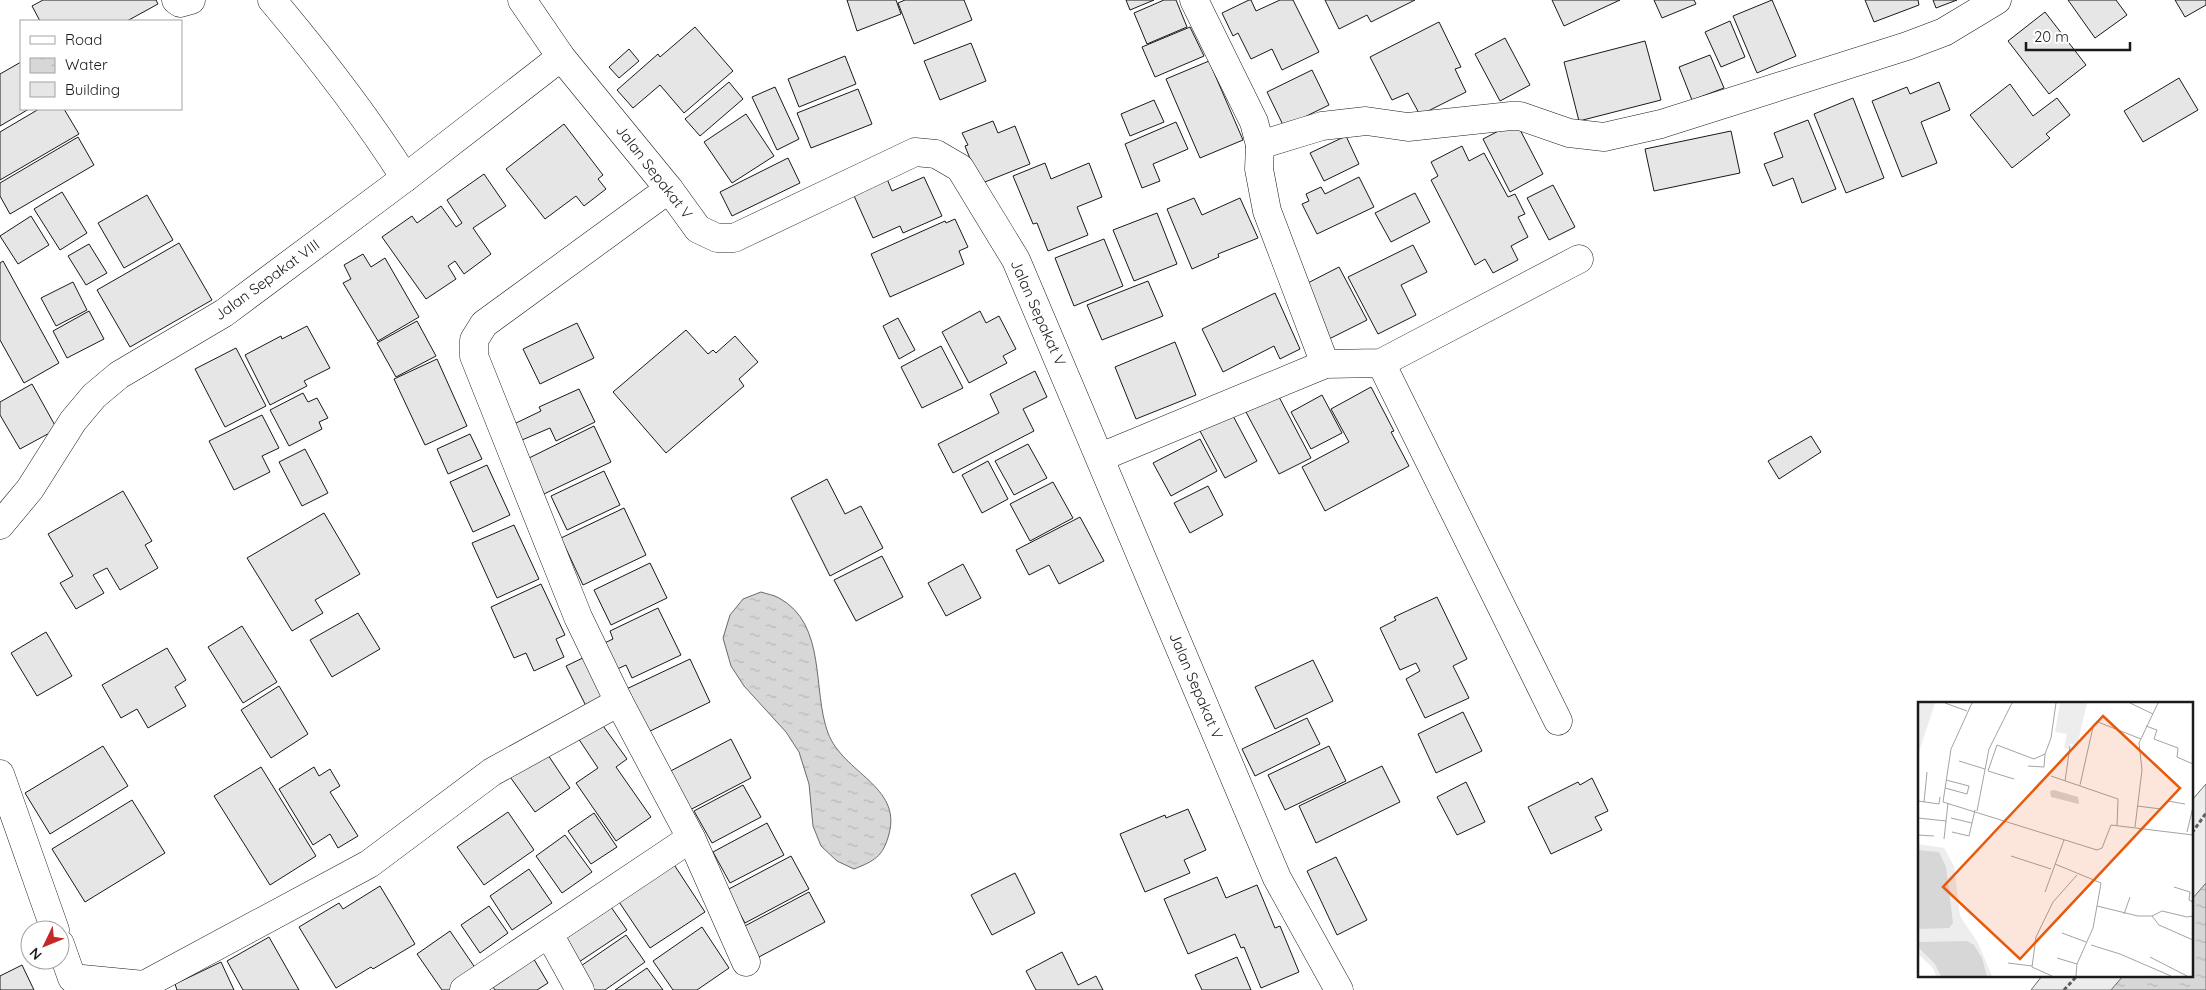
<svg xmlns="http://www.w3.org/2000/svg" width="2206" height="990" font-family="Quicksand,sans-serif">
<defs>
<pattern id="water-ripples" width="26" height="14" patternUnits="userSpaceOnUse" patternTransform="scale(1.25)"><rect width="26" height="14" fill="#d7d7d7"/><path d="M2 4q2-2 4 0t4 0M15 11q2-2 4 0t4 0" fill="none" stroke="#b8b8b8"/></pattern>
</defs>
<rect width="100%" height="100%" fill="#fff"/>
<!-- built -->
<polygon fill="#ededed" stroke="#6a6a6a" points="2206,784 2206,990 2031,990 2042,976 2192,976 2192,800"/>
<!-- water -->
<g fill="url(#water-ripples)" stroke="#6a6a6a">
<path d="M761,592C767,594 774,595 779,598C827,624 812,690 828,733C843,773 902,786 889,834C883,857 874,861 854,869L837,861L821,846L813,826L809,784L799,752L786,732L744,686L731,666L723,638L730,615L743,599Z"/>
<polygon points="2206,883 2206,990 2111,990 2123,976 2192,976 2192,899"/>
</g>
<!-- building -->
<g fill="#e6e6e6" stroke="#1a1a1a">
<polygon points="43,0 156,0 158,4 127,21 40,21 32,6"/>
<polygon points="847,0 896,0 901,14 857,31"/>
<polygon points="905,0 964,0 972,20 914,44 898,3"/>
<polygon points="1126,0 1154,0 1130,10"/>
<polygon points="1164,0 1176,0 1187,27 1147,44 1134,13"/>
<polygon points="1249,0 1251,0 1256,11 1280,0 1293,0 1319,52 1282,70 1272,49 1251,59 1238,33 1233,36 1222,13"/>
<polygon points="1325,0 1415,0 1371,22 1367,15 1339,29"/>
<polygon points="1552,0 1620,0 1564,26"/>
<polygon points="1654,0 1694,0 1696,4 1662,18"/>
<polygon points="1772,0 1796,56 1757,73 1733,16"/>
<polygon points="1865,0 1918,0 1919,5 1874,22"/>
<polygon points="1933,0 1957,0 1936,8"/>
<polygon points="2068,0 2116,0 2127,15 2095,38"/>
<polygon points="2175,0 2206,0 2206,5 2185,17"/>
<polygon points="2045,12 2086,65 2049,94 2008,41"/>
<polygon points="1730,21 1745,57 1721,67 1705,32"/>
<polygon points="1439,22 1461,67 1455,69 1466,92 1420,115 1408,93 1392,100 1370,57"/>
<polygon points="695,27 733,71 684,113 660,85 633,108 617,90 658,54 660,57"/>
<polygon points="1190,27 1204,56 1155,77 1142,47"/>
<polygon points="1505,38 1530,85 1500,101 1475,54"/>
<polygon points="1645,41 1661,100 1579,121 1564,62"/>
<polygon points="971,43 986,81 940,100 924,61"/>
<polygon points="629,49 639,61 619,78 609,67"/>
<polygon points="1710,55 1724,88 1692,100 1679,67"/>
<polygon points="845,56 856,84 799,107 788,79"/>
<polygon points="1209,61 1243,140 1200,158 1166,79"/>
<polygon points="21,62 21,109 29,109 0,126 0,74"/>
<polygon points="1312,70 1329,105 1284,127 1267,92"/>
<polygon points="2179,78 2198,110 2143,142 2124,111"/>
<polygon points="729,82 743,99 700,136 685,119"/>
<polygon points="1939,82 1950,110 1921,122 1937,163 1902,177 1872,101 1907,87 1910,94"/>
<polygon points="2010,84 2033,116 2057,98 2070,115 2046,134 2050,138 2012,168 1970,115"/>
<polygon points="775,87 799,139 777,150 752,97"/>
<polygon points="858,89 872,124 811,148 797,113"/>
<polygon points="1853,98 1884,178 1846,193 1814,114"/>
<polygon points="1154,100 1164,122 1130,136 1121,114"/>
<polygon points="39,109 64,109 79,134 0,180 0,132"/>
<polygon points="746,114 774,156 732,183 704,142"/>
<polygon points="1808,120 1836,189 1802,203 1793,178 1773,186 1764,164 1783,157 1774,133"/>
<polygon points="993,121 998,133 1015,126 1030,164 980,184 965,146 968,145 962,133"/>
<polygon points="1176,122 1188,149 1153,164 1160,181 1142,188 1125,144"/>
<polygon points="1516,122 1543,174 1510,192 1483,139"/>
<polygon points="564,124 603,175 598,179 606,189 584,206 576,196 545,219 506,169"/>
<polygon points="1731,131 1740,173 1654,191 1645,149"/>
<polygon points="1346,136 1359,164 1324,181 1310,153"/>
<polygon points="78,137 94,165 10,214 0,196 0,183"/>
<polygon points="1462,146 1469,161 1484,153 1508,197 1515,194 1525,214 1518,217 1528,237 1511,246 1518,260 1493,273 1485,259 1475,265 1431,180 1438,176 1431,162"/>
<polygon points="788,158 800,183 732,216 720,192"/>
<polygon points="1045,163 1051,179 1089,163 1102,197 1077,207 1088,235 1048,251 1037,223 1033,224 1013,176"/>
<polygon points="484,174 506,206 473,228 491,254 464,274 455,261 448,266 456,279 426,299 382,237 412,216 417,223 441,206 456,227 462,223 447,200"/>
<polygon points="885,174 892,191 924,177 942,216 903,233 900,226 873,238 851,189"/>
<polygon points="1359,177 1374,207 1317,234 1302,204 1309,201 1306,194 1321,187 1325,194"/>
<polygon points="1553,185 1575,227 1549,240 1527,198"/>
<polygon points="62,192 87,233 60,250 34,209"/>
<polygon points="1415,193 1430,222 1391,242 1375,213"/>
<polygon points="147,195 173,240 124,268 98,223"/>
<polygon points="1194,198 1202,215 1240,198 1258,238 1218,254 1219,257 1192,269 1167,209"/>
<polygon points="1157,213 1177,264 1134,281 1113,230"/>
<polygon points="31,216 49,245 18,264 0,236"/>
<polygon points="955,219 968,247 959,251 964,264 890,297 871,254 945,221 946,223"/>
<polygon points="1104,239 1123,286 1074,306 1055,258"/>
<polygon points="179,243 212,300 130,347 97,290"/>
<polygon points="89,244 107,273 86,285 68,256"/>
<polygon points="1413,245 1427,272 1401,285 1416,315 1378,334 1348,277"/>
<polygon points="363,254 371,267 385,258 419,317 378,341 343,283 351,279 344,265"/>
<polygon points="3,261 59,363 24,383 0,340 0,263"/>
<polygon points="1339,267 1367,320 1327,340 1300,287"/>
<polygon points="1148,281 1163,316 1102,340 1087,305"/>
<polygon points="73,282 87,310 56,326 41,298"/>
<polygon points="1275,293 1300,349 1280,359 1274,346 1223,372 1202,329"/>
<polygon points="89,311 104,339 67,358 53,331"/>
<polygon points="980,311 986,323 999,316 1016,349 1003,356 1007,363 969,383 942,332"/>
<polygon points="898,318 915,350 899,359 883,326"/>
<polygon points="417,321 436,356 396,377 377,343"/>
<polygon points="577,323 594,358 540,384 523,349"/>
<polygon points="307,326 330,368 304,381 307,386 270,405 245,355 281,336 282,339"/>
<polygon points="686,330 708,354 713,350 716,353 735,336 758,362 739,379 744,386 666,453 613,392"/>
<polygon points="1175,342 1196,395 1136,419 1115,367"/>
<polygon points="941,346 963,388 922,408 901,367"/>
<polygon points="236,348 266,406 225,427 195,369"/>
<polygon points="437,359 467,426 425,445 394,379"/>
<polygon points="1035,371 1047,397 1023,409 1034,431 953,473 938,444 999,413 990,394"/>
<polygon points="32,384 57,429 20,449 0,415 0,402"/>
<polygon points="1371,387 1394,431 1391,432 1409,466 1325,511 1302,467 1349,442 1331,409"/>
<polygon points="579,389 595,422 556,441 550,428 522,440 514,424 541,411 539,407"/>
<polygon points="303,393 308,402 317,398 328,418 319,422 322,429 289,446 270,410"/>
<polygon points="1278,395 1311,458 1279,474 1246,412"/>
<polygon points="1322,395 1342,433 1311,449 1291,412"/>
<polygon points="1232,414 1257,461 1225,478 1200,431"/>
<polygon points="262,415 279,448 262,456 270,472 234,490 209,441"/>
<polygon points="594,426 611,462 544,494 527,459"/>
<polygon points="470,434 482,459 448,474 437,449"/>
<polygon points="1811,436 1821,452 1779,479 1768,461"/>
<polygon points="1200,439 1217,471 1171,496 1153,463"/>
<polygon points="1028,444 1047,478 1014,495 995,461"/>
<polygon points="305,449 328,493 302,506 279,462"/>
<polygon points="988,461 1008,499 982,513 962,475"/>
<polygon points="487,465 510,515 473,532 450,482"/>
<polygon points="604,471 620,505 567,530 551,496"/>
<polygon points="827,479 845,514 861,506 883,548 830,576 791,498"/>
<polygon points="1053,482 1073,518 1030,541 1010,504"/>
<polygon points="1208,486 1223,515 1190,533 1174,503"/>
<polygon points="123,491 152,541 145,545 158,568 120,590 107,568 93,575 104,593 76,609 60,583 73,576 48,534"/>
<polygon points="624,508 646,555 583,585 561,538"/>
<polygon points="324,513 360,574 315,600 323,613 292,631 247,558"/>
<polygon points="1080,517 1104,561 1059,584 1049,565 1029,575 1016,550"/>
<polygon points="514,525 539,579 497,598 472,543"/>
<polygon points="882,556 903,597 856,621 834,580"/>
<polygon points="650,563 667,598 611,625 594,590"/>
<polygon points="963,564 981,598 946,616 928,583"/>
<polygon points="541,584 565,635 556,639 564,657 534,671 526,653 514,658 491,607"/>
<polygon points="1437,597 1467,659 1453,666 1469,698 1425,718 1406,679 1420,671 1416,663 1400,670 1380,628 1396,620 1394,617"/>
<polygon points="658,608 681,655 632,678 626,665 611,672 598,646 613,639 610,631"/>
<polygon points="358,613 380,649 332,677 310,640"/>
<polygon points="242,626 277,682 243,703 208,647"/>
<polygon points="46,632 72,676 37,696 11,653"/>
<polygon points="167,648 186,680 175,687 186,706 148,728 137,709 121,718 102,685"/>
<polygon points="587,656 609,699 588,710 566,666"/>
<polygon points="690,659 710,702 642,735 620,692"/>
<polygon points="1313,660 1333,701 1275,729 1255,687"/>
<polygon points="279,686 308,734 271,758 241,710"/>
<polygon points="1463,712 1482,751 1436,773 1418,734"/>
<polygon points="1307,718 1320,744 1255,776 1242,749"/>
<polygon points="601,723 627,759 616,767 651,817 616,841 576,783 598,768 578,738"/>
<polygon points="731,739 751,778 686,812 665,774"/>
<polygon points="103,746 128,786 50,834 25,793"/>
<polygon points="1329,746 1346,781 1285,810 1268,775"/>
<polygon points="544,749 570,788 535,812 508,774"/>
<polygon points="1382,766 1400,802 1316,843 1299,806"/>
<polygon points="261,767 316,856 270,885 214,796"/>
<polygon points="314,767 319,776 330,769 340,786 330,792 358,836 338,848 330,834 313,845 279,789"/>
<polygon points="1592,778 1608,811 1595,817 1602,830 1551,854 1528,807 1578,782 1580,785"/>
<polygon points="1466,782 1485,822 1457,835 1437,797"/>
<polygon points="743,785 761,817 712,843 694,811"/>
<polygon points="132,800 165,853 85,902 52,849"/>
<polygon points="1188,809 1206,850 1184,860 1190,873 1145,892 1120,834 1165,815 1166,818"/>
<polygon points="508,812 534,850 484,885 457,847"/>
<polygon points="594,813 617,847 591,864 568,831"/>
<polygon points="767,823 784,855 730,883 713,852"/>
<polygon points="565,835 592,872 562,893 536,856"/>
<polygon points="791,856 809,889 745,923 727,890"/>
<polygon points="669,857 705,912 650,948 613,893"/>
<polygon points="1336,857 1367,920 1337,935 1307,871"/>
<polygon points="529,869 552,903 512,930 490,896"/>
<polygon points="1015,873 1035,913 992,935 971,895"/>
<polygon points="1217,877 1226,898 1257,885 1275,928 1280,926 1299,972 1261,988 1244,947 1241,948 1235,934 1188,954 1164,899"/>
<polygon points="380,886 415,944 373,969 371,967 336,988 299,927 339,903 343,909"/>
<polygon points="809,892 825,922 757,958 741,928"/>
<polygon points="604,897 627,930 579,962 557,929"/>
<polygon points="489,906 508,933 480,953 461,925"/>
<polygon points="702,927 729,968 697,990 673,990 653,961"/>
<polygon points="450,931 478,972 451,990 442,990 417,954"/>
<polygon points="626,935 645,962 605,990 588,990 575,970"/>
<polygon points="269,937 299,990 243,990 227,961"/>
<polygon points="529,951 548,983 537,990 495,990 487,978"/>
<polygon points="1062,952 1078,985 1096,976 1103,990 1036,990 1026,971"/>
<polygon points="1237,957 1251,990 1202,990 1195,975"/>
<polygon points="221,962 234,990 177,990 175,984"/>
<polygon points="22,965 34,990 0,990 0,976"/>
<polygon points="647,968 663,990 615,990"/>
</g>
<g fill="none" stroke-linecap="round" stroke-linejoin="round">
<defs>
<g id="street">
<polyline points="176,0 180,3 191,0"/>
<path d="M272,0C320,57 365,115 405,178"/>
<polyline points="522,0 561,57 669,189 698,229 717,238 734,238 915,152 936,154 960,168 1016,260 1277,878 1339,990"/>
<polyline points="1194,0 1254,122 1260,145 1259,169 1267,211 1325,364"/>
<polyline points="1260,145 1322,126 1366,121 1408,127 1511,116 1520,116 1569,133 1604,137 1661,124 1907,46 1944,32 1997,0"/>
<polyline points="669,189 484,324 474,340 474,356 578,617 619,702 691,838 746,962"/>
<polyline points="1381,363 1558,721"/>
<polyline points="1101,457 1325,364 1381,363 1579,259"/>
<polyline points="0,525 30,489 73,421 94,396 119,375 224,313 405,178 561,57"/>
<polyline points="0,774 55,930"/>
<polyline points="549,934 580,990"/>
<polyline points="60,944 72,978 144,985 369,864 492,772 619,702"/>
<polyline points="464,990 691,838"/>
</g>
</defs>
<!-- street casing -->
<use href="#street" stroke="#1a1a1a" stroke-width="29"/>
<!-- path -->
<g stroke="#5f5f5f" stroke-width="3" stroke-dasharray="4 2.5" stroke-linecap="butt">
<polyline points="2192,833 2206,813"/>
<polyline points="2064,990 2077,976"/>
</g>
<!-- street -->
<use href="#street" stroke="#fff" stroke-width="28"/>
</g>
<g text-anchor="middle" stroke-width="4" stroke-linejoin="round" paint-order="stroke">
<!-- street labels -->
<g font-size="15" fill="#1a1a1a" stroke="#fff">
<text transform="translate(654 172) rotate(52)" y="5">Jalan Sepakat V</text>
<text transform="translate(267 280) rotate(-36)" y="5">Jalan Sepakat VIII</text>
<text transform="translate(1038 313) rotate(66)" y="5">Jalan Sepakat V</text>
<text transform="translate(1196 686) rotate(67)" y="5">Jalan Sepakat V</text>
</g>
</g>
<!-- overview -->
<g transform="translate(1918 702)">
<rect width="275" height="275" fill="#fff"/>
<path d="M0,1H17L0,53ZM142,1H169L159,44L152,42L151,47L146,46L149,32L137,30ZM0,142L26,146L36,164L42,214L60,241L74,274H18L15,266L0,252Z" fill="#ededed"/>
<path d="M136,88L160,95L161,102L133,95L132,89ZM0,148L21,150L28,165L35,221L31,226L0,227ZM49,239L56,243L64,256L69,274H23L17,262L0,245V240H4Z" fill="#d7d7d7"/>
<path fill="none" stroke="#a3a3a3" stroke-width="1" d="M27,1L49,9M54,1L33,47L25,100L179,148L184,146L193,123L275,133M212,1L235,12M228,24L239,28L236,37L260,46L259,55L275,62M41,59L67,67M110,64L126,65L127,52M133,74L200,97L199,124M96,77L70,69L79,43L116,57L127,52L133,36L138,1M147,79L152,44M162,83L175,25L180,20L223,37M27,86L49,92L51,84L28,78M0,99L21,102L22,95M6,100L9,70M219,104L243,107L250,99L267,102M59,109L71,47L94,1M0,116L28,119M33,116L54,121M217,125L224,68L221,41L240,1M34,130L51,134L57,108M269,130L275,105M0,133L16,134M26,137L30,101M93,154L133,167M137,162L183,181L179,204M256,185L272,190L271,198L275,200M127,190L146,138M206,212L212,195M234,214L241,223L275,238M144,231L168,240M173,243L202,252L253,274M232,255L269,274M139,256L159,262M90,261L114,264M134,274L114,265L118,235L135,200L159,173M158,274L159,262L175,226L179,204L220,214H234L244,209L269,215L275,214"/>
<path fill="#e8590c" fill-opacity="0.15" stroke="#e8590c" stroke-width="2.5" d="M185,14L262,86L102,257L25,185Z"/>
<rect width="275" height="275" fill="none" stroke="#1a1a1a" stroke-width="2.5"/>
</g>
<!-- legend -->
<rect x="20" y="20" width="162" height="90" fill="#ffffff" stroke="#a3a3a3"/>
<rect x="30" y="36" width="25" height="8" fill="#ffffff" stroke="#a3a3a3"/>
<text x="65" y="45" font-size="15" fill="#1a1a1a">Road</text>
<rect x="30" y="58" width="25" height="15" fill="url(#water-ripples)" stroke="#a3a3a3"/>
<text x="65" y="70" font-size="15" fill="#1a1a1a">Water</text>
<rect x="30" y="82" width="25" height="15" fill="#e6e6e6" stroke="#a3a3a3"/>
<text x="65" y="95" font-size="15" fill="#1a1a1a">Building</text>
<!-- north arrow -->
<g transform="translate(45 945) rotate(227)"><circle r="24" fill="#ffffff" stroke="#a3a3a3"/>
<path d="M0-4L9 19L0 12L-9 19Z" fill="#c62828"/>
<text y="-8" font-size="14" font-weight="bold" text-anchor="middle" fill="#1a1a1a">N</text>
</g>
<!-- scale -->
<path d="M2026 42v8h104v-8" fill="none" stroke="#1a1a1a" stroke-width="2.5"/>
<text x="2034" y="42" font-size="15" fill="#1a1a1a" stroke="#ffffff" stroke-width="4" paint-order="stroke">20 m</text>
</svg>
